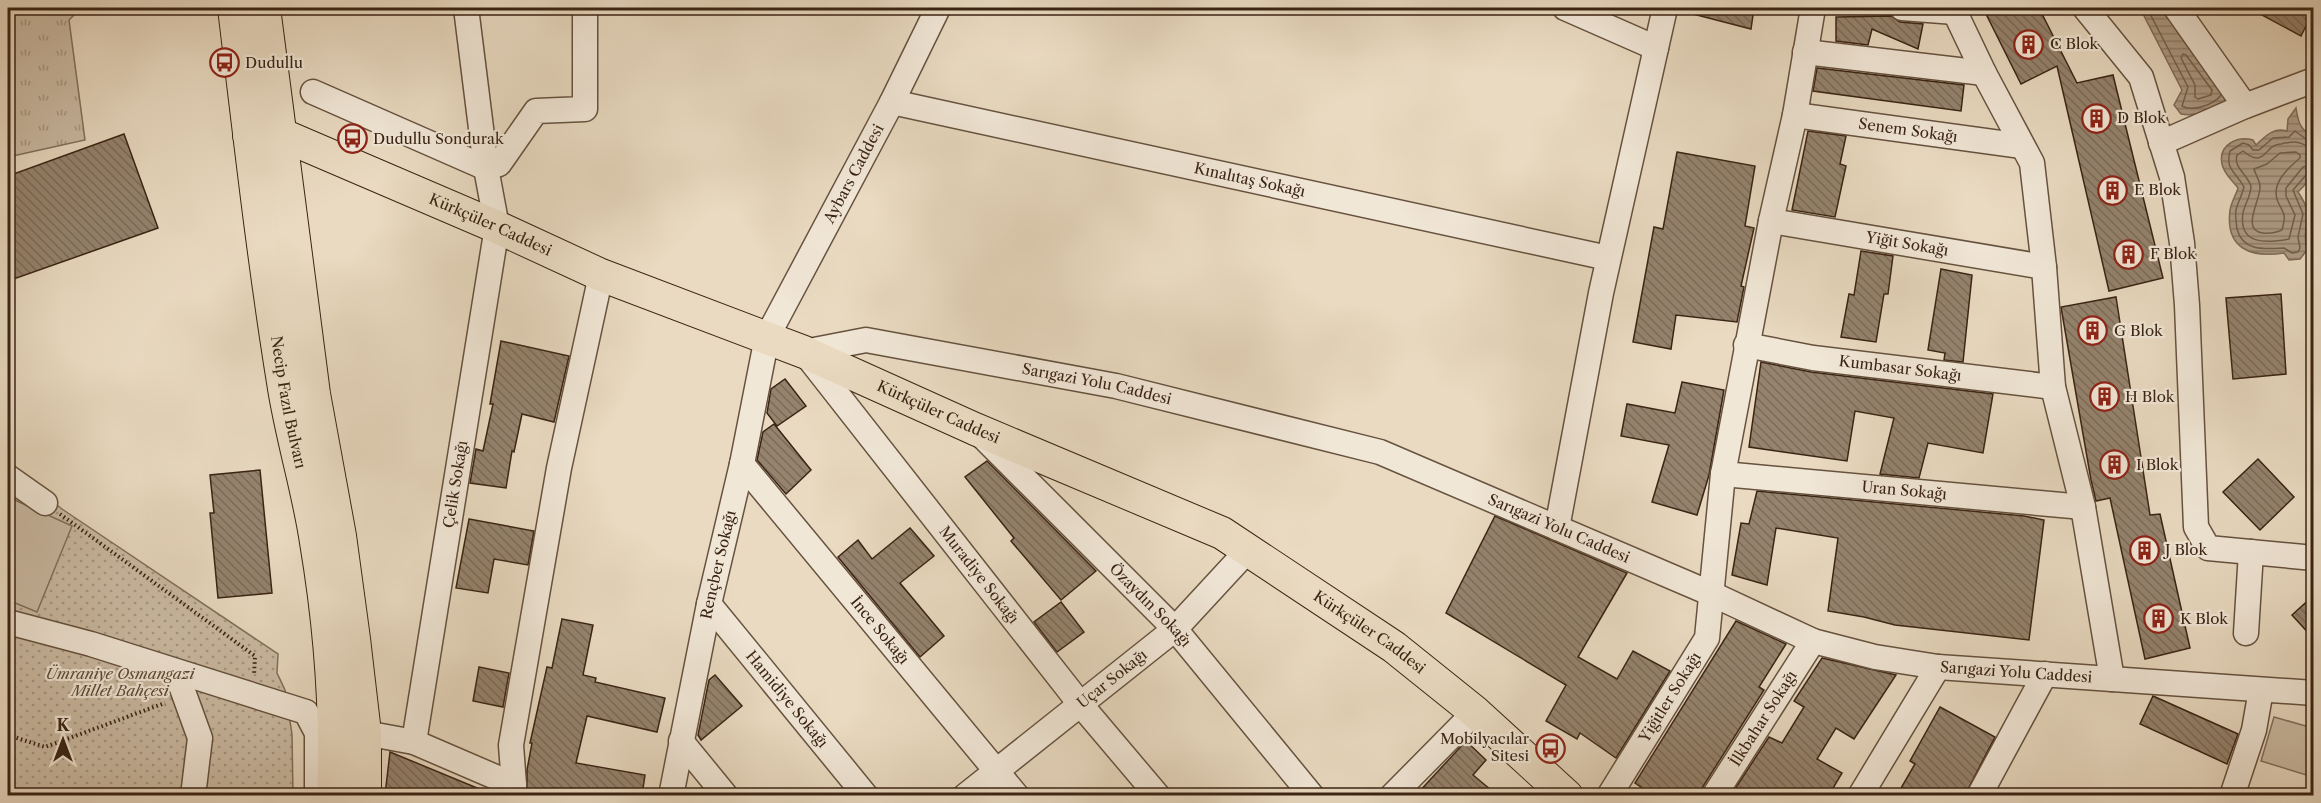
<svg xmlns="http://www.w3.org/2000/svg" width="2321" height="803" font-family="'Libre Caslon Text',serif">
<defs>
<pattern id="grass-tufts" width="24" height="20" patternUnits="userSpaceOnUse" patternTransform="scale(1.5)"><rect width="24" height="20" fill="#cbbba4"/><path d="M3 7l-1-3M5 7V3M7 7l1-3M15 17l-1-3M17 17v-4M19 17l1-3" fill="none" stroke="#a69884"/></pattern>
<pattern id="park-dots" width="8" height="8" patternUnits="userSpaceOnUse" patternTransform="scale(1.5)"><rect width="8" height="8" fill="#cbbba4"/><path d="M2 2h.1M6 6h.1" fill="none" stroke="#a69884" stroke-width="1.8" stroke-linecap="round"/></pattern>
<pattern id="water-rules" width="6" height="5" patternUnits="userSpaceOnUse" patternTransform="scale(1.5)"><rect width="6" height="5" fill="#ae9c86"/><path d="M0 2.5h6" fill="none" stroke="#8f7f6c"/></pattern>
<pattern id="building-back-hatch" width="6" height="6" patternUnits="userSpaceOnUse" patternTransform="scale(1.5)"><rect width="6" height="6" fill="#95836e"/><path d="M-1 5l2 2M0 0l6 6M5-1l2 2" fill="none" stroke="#7b6b59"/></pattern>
</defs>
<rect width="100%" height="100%" fill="#e9dac1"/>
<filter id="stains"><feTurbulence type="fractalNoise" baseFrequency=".00333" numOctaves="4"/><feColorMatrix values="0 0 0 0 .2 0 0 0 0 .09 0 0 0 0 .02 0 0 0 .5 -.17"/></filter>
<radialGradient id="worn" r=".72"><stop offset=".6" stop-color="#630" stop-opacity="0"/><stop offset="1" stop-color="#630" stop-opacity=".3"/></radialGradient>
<!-- grass -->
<polygon fill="url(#grass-tufts)" stroke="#82705c" stroke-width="1.5" points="8,8 81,8 69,20 85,140 8,157"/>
<!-- park -->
<polygon fill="url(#park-dots)" stroke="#82705c" stroke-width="1.5" points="8,468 62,509 278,654 277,673 285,690 292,734 293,795 8,795"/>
<!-- pitch -->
<g fill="#cbbba4" stroke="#82705c" stroke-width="1.5">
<polygon points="8,497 72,526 37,612 8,600"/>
<polygon points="2274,717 2313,728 2313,777 2261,761"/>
</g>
<!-- water -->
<g fill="url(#water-rules)" stroke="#806c58" stroke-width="1.5">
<path d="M2140,8H2168L2227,99C2215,110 2197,117 2181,114L2174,105L2182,90Z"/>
<path d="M2296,108C2298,121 2300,131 2313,135C2314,159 2318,174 2298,192C2317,219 2300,224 2307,250L2300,259L2289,260L2284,253C2251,258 2225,249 2230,210C2231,203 2236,195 2238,188C2232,180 2224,174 2222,164C2218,144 2238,136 2253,140L2256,145C2266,136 2273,127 2287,131L2288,119Z"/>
</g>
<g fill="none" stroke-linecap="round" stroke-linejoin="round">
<!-- shore -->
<g stroke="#74604d" stroke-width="1.5">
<path d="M2147,8L2188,87L2182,106C2192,112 2214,105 2221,95"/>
<polygon points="2183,54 2186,55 2212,90 2211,95 2198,99 2195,97 2195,85 2181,58"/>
<path d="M2314,140L2306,139L2295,131L2289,137L2273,138L2259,150H2253L2249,145L2243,143L2230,151C2225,170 2236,172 2244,187C2242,195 2238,202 2236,210C2235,216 2236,222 2237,229C2243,252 2265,249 2284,248L2292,253L2298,252L2300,248L2298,237L2303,214L2293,190L2307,174L2314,172"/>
<path d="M2314,148C2307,147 2301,142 2295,142C2291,142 2285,143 2281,144C2264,144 2266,170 2243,151L2237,155C2233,167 2247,174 2251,186C2251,196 2245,203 2243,213C2238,246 2268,243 2289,239L2295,215L2286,196V188L2303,167L2314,164"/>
<path d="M2296,152L2300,155V158C2288,168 2270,184 2278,202C2285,216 2286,214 2282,230C2277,232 2270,234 2263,233C2240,231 2261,199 2260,187C2260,180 2255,174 2254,169L2267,164L2280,153Z"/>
</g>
</g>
<!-- building -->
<g fill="url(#building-back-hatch)" stroke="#3a2414" stroke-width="1.5">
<polygon points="1690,8 1754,8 1751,29 1689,13"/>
<polygon points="1983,8 2039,8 2077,83 2113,75 2163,278 2109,291 2057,66 2021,84"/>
<polygon points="2249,8 2313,8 2313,12 2301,36"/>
<polygon points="1891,16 1900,22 1923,24 1918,49 1872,29 1868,45 1836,41 1836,17"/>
<polygon points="1817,68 1964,85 1961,111 1813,91"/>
<polygon points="1808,131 1846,136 1840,164 1846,166 1835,217 1792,210"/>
<polygon points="124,134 158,228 8,281 8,176"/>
<polygon points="1677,152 1755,166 1745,226 1754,228 1741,286 1744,287 1737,322 1676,315 1671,349 1633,342 1654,227 1663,229"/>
<polygon points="1861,251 1893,256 1888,294 1884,294 1876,342 1841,337 1849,294 1854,295"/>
<polygon points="1941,269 1972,275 1963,362 1944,360 1945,353 1928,350"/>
<polygon points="2281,294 2286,374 2233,379 2226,298"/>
<polygon points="2116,297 2150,515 2160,514 2190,648 2145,659 2110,498 2096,501 2091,480 2062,313 2061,307"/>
<polygon points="501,341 569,356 554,422 522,414 514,452 512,451 506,488 470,483 476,449 483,451 493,404 490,404"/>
<polygon points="1761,362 1811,372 1993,394 1983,453 1928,443 1919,478 1880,474 1894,418 1855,411 1847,461 1749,447"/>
<polygon points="785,379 806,406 777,426 767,413 771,389"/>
<polygon points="1682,382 1724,390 1709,475 1697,515 1652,502 1669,445 1621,436 1627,404 1675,413"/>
<polygon points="774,424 811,470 786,494 757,460 763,432"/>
<polygon points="2258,459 2294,497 2260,530 2223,492"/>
<polygon points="987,461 1096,571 1061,600 1011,541 1014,538 965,477"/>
<polygon points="260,470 272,593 218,598 210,513 214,513 210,475"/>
<polygon points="1757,491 2024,516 2044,520 2029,640 1895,625 1864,617 1828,611 1838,538 1776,528 1767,585 1732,575 1741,523 1749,524"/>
<polygon points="1495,516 1627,573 1578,657 1617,679 1633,651 1670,671 1616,758 1580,733 1577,739 1546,721 1566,685 1446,613"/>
<polygon points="469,519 534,531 528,565 494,559 488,593 456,588"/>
<polygon points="910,528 934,556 900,583 944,636 920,657 838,557 858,540 872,559"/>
<polygon points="2313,596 2313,638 2292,615"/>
<polygon points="1061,602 1084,632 1057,652 1034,622"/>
<polygon points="562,619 593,625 583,675 596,678 595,682 665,698 657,732 587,716 576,763 645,775 642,795 615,795 571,788 570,790 554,788 553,795 527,795 527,770 532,743 530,743 547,667 552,668"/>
<polygon points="1736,621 1786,644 1759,687 1764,690 1702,788 1700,795 1653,795 1635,783"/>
<polygon points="1822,658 1896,675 1854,739 1836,728 1817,759 1842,773 1829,795 1731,795 1769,737 1782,743 1804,707 1794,701"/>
<polygon points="479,667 509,673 503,707 473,701"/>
<polygon points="715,675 742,706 701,740 698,735 709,680"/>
<polygon points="2153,696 2238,734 2227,764 2140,724"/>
<polygon points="1940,707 1995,737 1965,795 1897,795 1915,764 1910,761"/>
<polygon points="1466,741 1486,760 1473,775 1497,795 1416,795"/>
<polygon points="390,752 494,795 385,795"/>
</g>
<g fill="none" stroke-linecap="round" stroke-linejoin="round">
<defs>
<g id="minor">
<polyline points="1565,8 1656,48"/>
<polyline points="1902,8 1955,12"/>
<polyline points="1953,8 1984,73 2032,163 2044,267 2053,387 2083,507 2112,679"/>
<polyline points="2085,8 2141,77 2172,177 2182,243 2187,305 2196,527 2208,548 2314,558"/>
<polyline points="2176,8 2245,106"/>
<polyline points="1805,52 1984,73"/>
<polyline points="313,92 486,168 499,164 536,111 585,109 585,8"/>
<path id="s1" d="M892,102L1608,258"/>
<path id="s2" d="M1795,115L2022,146"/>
<polyline points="2161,143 2245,106 2314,80"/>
<path id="s3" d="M1771,221L2044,267"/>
<path id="s4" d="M1746,345L1813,358L2053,387"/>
<path id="s5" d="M981,435L1175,629L1312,796"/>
<path id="s6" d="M742,464L1017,796"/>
<path id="s7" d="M1723,474L2083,507"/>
<polyline points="8,477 45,503"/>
<polyline points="1557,528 1601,293 1665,8"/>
<path id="s8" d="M709,604L866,796"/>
<polyline points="8,622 91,644 306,712 317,733 317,796"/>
<polyline points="2246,633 2251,552"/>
<polyline points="176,672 200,738 193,796"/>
<polyline points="365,733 414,742 514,785"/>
<polyline points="681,741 726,796"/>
<path id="s9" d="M414,742L497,227L486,168L466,8"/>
<polyline points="512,796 514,785 511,745 559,468 601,275"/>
<path id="s10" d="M671,796L709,604L742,464L767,337L892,102L938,8"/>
<path id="s11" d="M965,796L1175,629L1248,550"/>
<path id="s12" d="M1158,796L1081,705L804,352L866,340L1116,386L1380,452L1712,594L1813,641L1875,657L1938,667L2314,693"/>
<polyline points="1392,796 1475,712"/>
<path id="s13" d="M1609,796L1707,638L1723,474L1771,221L1795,115L1813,8"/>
<path id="s14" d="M1714,796L1813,641"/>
<polyline points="1860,796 1938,667"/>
<polyline points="1979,796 2045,674"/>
<polyline points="2232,796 2254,730 2261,690"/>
</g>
<g id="major">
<path id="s15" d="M234,8C249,132 263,258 283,382C291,436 308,488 316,542C330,626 337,710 333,796"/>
<polyline points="264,8 314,394 340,536 354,639 365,733 365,796"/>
<path id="s16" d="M249,135L280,134L497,227L601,275L804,352L975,429L1222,533L1394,647L1475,712L1567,796"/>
</g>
</defs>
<!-- minor casing -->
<use href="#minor" stroke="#66523f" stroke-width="27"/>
<!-- major casing -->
<use href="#major" stroke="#3a2414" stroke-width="34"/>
<!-- path -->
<g stroke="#3a2414" stroke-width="4" stroke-dasharray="1.5 3" stroke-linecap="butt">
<polyline points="60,514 255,656 254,675"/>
<polyline points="8,735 45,747 165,703"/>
</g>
<!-- minor -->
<use href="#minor" stroke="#f1e7d7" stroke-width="24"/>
<!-- major -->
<use href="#major" stroke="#e9dac1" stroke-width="32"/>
</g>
<!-- icons -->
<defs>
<symbol id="building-ring" viewBox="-11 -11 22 22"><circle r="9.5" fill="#f1e7d7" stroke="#8f2418" stroke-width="1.5"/><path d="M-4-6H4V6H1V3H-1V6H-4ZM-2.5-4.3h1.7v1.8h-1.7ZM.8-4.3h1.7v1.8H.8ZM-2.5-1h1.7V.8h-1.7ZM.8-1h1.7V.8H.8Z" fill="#8f2418"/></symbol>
<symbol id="bus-ring" viewBox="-11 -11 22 22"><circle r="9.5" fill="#f1e7d7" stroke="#8f2418" stroke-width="1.5"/><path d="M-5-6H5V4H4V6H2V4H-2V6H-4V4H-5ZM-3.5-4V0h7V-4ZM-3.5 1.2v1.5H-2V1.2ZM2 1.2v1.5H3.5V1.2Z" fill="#8f2418"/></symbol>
</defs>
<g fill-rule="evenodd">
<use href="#building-ring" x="2012" y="28" width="33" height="33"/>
<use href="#bus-ring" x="208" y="46" width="33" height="33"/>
<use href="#building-ring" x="2080" y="102" width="33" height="33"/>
<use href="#bus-ring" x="336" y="122" width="33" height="33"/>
<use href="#building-ring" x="2096" y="174" width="33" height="33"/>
<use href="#building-ring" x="2112" y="238" width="33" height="33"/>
<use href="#building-ring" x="2076" y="314" width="33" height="33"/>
<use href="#building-ring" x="2088" y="380" width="33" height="33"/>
<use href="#building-ring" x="2098" y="448" width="33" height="33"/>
<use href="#building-ring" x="2128" y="534" width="33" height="33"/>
<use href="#building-ring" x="2142" y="602" width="33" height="33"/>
<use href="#bus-ring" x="1534" y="732" width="33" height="33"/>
</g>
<g text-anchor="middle" stroke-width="4.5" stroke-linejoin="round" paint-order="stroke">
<!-- poi labels -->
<g font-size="15" fill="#3a2414" stroke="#f1e7d7" text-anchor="start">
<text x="2050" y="49">C Blok</text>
<text x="245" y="68">Dudullu</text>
<text x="2117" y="123">D Blok</text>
<text x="373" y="144">Dudullu Sondurak</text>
<text x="2134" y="195">E Blok</text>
<text x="2150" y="259">F Blok</text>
<text x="2114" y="336">G Blok</text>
<text x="2125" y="402">H Blok</text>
<text x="2136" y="470">I Blok</text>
<text x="2165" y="555">J Blok</text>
<text x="2180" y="624">K Blok</text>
<text x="1529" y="744" text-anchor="end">Mobilyacılar<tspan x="1529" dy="17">Sitesi</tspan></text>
</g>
<!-- street labels -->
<g font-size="15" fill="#3a2414" stroke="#f1e7d7">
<text dy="5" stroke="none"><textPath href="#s2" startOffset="114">Senem Sokağı</textPath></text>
<text dy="5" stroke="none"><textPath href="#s10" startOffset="654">Aybars Caddesi</textPath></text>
<text dy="5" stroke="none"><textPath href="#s1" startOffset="366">Kınalıtaş Sokağı</textPath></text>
<text dy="5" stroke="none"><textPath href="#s16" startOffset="260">Kürkçüler Caddesi</textPath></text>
<text dy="5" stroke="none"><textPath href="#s3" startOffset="138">Yiğit Sokağı</textPath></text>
<text dy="5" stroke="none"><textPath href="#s4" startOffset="156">Kumbasar Sokağı</textPath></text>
<text dy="5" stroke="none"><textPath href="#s12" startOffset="866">Sarıgazi Yolu Caddesi</textPath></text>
<text dy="5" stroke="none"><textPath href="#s15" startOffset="398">Necip Fazıl Bulvarı</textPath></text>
<text dy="5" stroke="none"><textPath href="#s16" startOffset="746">Kürkçüler Caddesi</textPath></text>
<text dy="5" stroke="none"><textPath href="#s9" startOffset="261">Çelik Sokağı</textPath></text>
<text dy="5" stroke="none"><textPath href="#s7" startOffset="182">Uran Sokağı</textPath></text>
<text dy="5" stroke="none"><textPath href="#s12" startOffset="1352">Sarıgazi Yolu Caddesi</textPath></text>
<text dy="5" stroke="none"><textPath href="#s10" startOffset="236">Rençber Sokağı</textPath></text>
<text transform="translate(979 575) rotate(52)" y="5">Muradiye Sokağı</text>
<text dy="5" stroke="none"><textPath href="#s5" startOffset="240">Özaydın Sokağı</textPath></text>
<text dy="5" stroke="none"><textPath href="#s6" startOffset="216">İnce Sokağı</textPath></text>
<text dy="5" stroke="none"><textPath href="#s16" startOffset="1232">Kürkçüler Caddesi</textPath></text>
<text dy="5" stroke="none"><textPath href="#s12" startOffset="1836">Sarıgazi Yolu Caddesi</textPath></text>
<text dy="5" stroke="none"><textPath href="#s11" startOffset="188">Uçar Sokağı</textPath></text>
<text dy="5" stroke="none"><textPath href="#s13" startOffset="116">Yiğitler Sokağı</textPath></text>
<text dy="5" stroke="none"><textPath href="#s8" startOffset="123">Hamidiye Sokağı</textPath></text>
<text dy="5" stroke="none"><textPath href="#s14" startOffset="92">İlkbahar Sokağı</textPath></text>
</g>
<!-- park labels -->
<g font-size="15" font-style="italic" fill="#5e4a38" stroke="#f1e7d7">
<text x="120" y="679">Ümraniye Osmangazi<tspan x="120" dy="17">Millet Bahçesi</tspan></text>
</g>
</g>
<!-- margin -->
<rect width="2321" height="803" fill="none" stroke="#e9dac1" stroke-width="30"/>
<rect x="9" y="9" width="2303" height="785" fill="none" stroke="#3a2414" stroke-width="3"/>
<rect x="15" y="15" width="2291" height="773" fill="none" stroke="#3a2414" stroke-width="1.5"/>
<!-- north arrow -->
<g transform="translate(63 740)" stroke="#f1e7d7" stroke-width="4.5" paint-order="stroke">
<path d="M0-4.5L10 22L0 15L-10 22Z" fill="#3a2414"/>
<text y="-9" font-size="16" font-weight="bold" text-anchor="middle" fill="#3a2414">K</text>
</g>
<rect width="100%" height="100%" filter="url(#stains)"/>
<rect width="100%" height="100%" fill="url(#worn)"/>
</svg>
